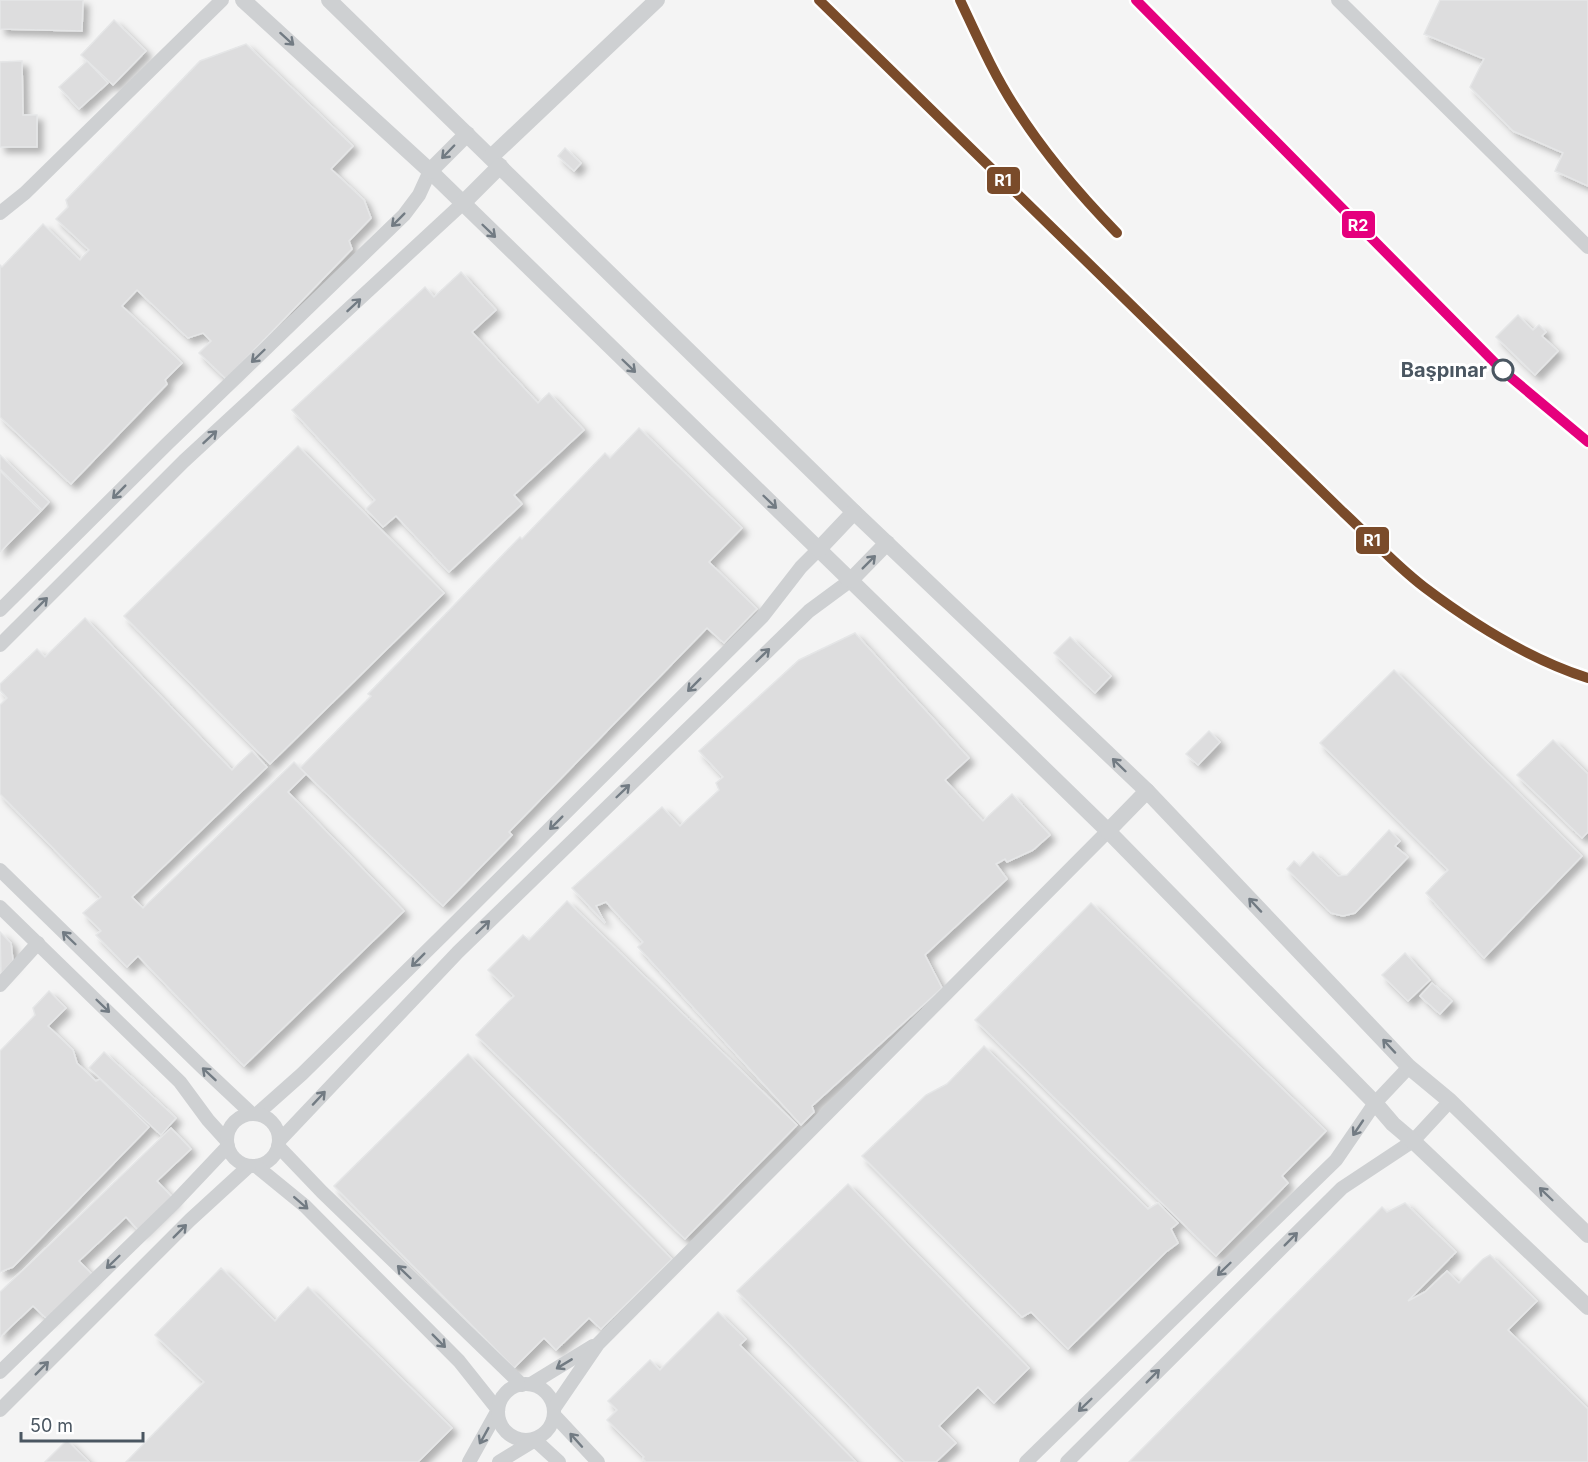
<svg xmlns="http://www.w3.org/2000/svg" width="1588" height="1462" font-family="Inter,sans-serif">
<defs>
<filter id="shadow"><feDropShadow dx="5.5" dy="5.5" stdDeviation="3" flood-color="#0004"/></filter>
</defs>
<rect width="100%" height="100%" fill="#f4f4f4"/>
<!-- building -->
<g fill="#ddddde" stroke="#e5e6e7" stroke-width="1.5" filter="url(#shadow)">
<polygon points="0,0 83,0 82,31 0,29"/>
<polygon points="1440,0 1588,0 1588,186 1555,171 1563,153 1513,131 1470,87 1484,59 1424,34"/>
<polygon points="114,20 146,51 113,85 81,55"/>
<polygon points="246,44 353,146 331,169 364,200 371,218 349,241 352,249 226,379 199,353 211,341 203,333 188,338 137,290 122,306 182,363 165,380 167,384 71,484 0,417 0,265 2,267 43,224 80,260 89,250 56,219 68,207 66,200 200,61"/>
<polygon points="22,61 23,115 37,115 37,147 0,147 0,62"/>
<polygon points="87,61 108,83 79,109 59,87"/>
<polygon points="565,148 581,163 574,171 558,156"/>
<polygon points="461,272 496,310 472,332 538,403 549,393 584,430 514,495 522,504 449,572 396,516 383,527 366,509 375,500 292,410 425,287 434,297"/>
<polygon points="1518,315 1533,330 1539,325 1546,332 1542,336 1558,351 1535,375 1496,337"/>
<polygon points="639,428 742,528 709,562 757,609 724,643 707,628 509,832 512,835 443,906 300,768 371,696 368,694 520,537 522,539 605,453 610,458"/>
<polygon points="298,446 444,593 270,764 124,616"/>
<polygon points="0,455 49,502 42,510 0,469"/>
<polygon points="0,471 41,511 0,552"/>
<polygon points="85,618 232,770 252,751 267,767 132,897 143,908 294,762 306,774 288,792 404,911 244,1066 138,956 127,967 96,935 101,931 83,913 101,897 0,794 0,705 7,698 0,690 0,684 37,649 45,657"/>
<polygon points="855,633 969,758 945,780 983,821 1012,794 1050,835 1033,850 1007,862 1005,859 996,864 1007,879 925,955 942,988 812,1106 814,1112 801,1125 638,947 643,942 606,902 596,906 605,923 572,888 662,807 680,826 719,790 716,783 723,777 699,751 799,660"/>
<polygon points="1070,637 1111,676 1095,693 1054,653"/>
<polygon points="1394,670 1582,856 1484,958 1426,893 1448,870 1320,743"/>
<polygon points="1209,731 1220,742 1198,765 1186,754"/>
<polygon points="1553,740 1588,774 1588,832 1582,838 1517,775"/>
<polygon points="1389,830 1400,841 1395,846 1408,857 1355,913 1343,916 1331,913 1287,869 1294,861 1300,866 1313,852 1338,876 1347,875"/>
<polygon points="567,901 797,1125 685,1239 476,1035 514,996 488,970 523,935 529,940"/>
<polygon points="1091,903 1326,1131 1282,1176 1288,1183 1216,1256 975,1020"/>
<polygon points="0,932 11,943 13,961 1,974"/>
<polygon points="1405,953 1430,980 1408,1001 1382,975"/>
<polygon points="1432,983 1452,1001 1440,1014 1420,996"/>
<polygon points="49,991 66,1008 48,1026 73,1050 77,1063 96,1081 100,1079 149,1127 13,1267 0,1272 0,1051 35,1015 33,1008"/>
<polygon points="984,1046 1148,1209 1158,1203 1178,1223 1171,1229 1178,1243 1166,1252 1068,1349 1031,1312 1022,1317 862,1156 926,1095 947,1084"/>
<polygon points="104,1052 176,1118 161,1135 89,1068"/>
<polygon points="468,1054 672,1259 601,1329 589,1318 556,1350 544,1338 514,1368 334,1186"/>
<polygon points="171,1128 191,1149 157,1181 174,1199 140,1232 126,1217 79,1261 93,1275 47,1319 33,1306 0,1337 0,1292"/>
<polygon points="848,1184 1029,1368 994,1403 978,1387 939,1426 956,1443 936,1462 905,1462 737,1291"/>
<polygon points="1405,1203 1456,1252 1408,1301 1425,1292 1447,1271 1459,1283 1483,1259 1490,1255 1537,1301 1508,1330 1588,1409 1588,1462 1129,1462 1382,1207 1387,1212"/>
<polygon points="221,1268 275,1321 308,1287 452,1428 418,1462 126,1462 204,1382 155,1335"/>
<polygon points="718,1312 746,1339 740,1345 856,1462 646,1462 643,1459 644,1457 607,1420 617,1410 608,1401 650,1360 660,1370"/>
<polygon points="67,1440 89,1462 45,1462"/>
</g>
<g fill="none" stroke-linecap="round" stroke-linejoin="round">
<!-- minor -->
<g stroke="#ced0d2" stroke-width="14">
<polyline points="1338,0 1588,247"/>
<polyline points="0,213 25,193 222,0"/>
<polyline points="0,610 167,444 404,215 419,195 430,171"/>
<polyline points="0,645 184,461 462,204"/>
<polyline points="0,870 202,1067 252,1114"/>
<polyline points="0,907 180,1082 208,1120 227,1141"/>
<polyline points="0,985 38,943"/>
<polyline points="257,1114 302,1074 443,935 763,616 801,567 819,549"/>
<circle cx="253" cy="1140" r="26"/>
<polyline points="279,1141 458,952 809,611 851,580"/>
<polyline points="278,1146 322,1192 522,1385"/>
<polyline points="256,1166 305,1206 459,1361 498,1410 469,1462"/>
<polyline points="0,1372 176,1201 228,1146"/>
<circle cx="526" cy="1412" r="28"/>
<polyline points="531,1384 593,1346"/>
<polyline points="555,1407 598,1344 1108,831"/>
<polyline points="0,1410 190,1220 249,1166"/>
<polyline points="555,1416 598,1462"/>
<polyline points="499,1462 535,1440 559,1462"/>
<polyline points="1026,1462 1336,1160 1375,1103 1409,1067"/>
<polyline points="1067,1462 1342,1188 1413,1141 1450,1101"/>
</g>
<!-- tertiary -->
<g stroke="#ced0d2" stroke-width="16">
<polyline points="243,0 430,171 1108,831 1375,1103 1393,1124 1413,1141 1588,1307"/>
<polyline points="329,0 854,512 1147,791 1409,1067 1450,1101 1588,1235"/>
<polyline points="491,157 657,0"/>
<polyline points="430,171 467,134"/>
<polyline points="462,204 500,166"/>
<polyline points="819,549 854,512"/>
<polyline points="851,580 887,543"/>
<polyline points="1108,831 1147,791"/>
</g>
<defs>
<g id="rail-1">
<path d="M819,0L1343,512C1370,537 1395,565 1424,587C1473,624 1529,659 1588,678"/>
<path d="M960,0C977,36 993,73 1015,107C1044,153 1079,194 1117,233"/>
</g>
<polyline id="rail-2" points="1136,0 1502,370 1588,442"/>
</defs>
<!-- rail-1 casing -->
<use href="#rail-1" stroke="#fff" stroke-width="15"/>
<!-- rail-2 casing -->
<use href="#rail-2" stroke="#fff" stroke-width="15"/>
<!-- rail-1 -->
<use href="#rail-1" stroke="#7a4b2a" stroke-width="10"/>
<!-- rail-2 -->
<use href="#rail-2" stroke="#e5007d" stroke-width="10"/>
</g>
<!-- one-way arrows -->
<defs><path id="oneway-shaft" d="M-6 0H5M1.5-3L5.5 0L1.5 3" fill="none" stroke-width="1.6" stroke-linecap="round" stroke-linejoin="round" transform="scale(1.5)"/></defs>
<g stroke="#727b83">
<use href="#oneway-shaft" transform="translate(287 39) rotate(42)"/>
<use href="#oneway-shaft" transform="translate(448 152) rotate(134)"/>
<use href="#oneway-shaft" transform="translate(398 220) rotate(135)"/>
<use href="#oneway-shaft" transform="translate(489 231) rotate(44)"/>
<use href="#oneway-shaft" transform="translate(354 305) rotate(-43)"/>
<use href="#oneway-shaft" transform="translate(258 356) rotate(136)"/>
<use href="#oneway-shaft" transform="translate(629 366) rotate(44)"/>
<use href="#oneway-shaft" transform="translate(210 437) rotate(-43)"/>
<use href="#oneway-shaft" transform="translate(119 492) rotate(135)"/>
<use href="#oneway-shaft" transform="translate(770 502) rotate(44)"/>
<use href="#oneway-shaft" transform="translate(869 562) rotate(-45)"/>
<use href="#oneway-shaft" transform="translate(41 604) rotate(-45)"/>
<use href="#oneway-shaft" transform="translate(763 655) rotate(-44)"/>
<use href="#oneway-shaft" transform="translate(694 685) rotate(135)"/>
<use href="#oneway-shaft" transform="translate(1119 765) rotate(-136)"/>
<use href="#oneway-shaft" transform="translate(623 791) rotate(-44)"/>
<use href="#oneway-shaft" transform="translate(556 823) rotate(135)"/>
<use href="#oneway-shaft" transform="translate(1255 905) rotate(-133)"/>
<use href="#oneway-shaft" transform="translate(483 927) rotate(-44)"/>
<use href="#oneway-shaft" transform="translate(69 938) rotate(-136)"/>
<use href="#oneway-shaft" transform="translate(418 960) rotate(135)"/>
<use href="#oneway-shaft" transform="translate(103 1006) rotate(44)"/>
<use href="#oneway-shaft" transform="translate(1389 1046) rotate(-133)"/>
<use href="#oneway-shaft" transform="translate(209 1074) rotate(-137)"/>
<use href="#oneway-shaft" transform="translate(319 1098) rotate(-47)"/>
<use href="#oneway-shaft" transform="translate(1358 1128) rotate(124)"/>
<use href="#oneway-shaft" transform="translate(1546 1194) rotate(-136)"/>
<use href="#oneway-shaft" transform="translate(301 1203) rotate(41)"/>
<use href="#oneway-shaft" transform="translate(180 1231) rotate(-45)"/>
<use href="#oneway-shaft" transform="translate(1291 1239) rotate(-45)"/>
<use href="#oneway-shaft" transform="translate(113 1262) rotate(136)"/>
<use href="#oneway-shaft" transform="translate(1224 1269) rotate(136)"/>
<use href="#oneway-shaft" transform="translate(404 1272) rotate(-136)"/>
<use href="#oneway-shaft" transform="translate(439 1341) rotate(45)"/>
<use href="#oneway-shaft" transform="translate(564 1364) rotate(149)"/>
<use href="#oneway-shaft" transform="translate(42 1368) rotate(-45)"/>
<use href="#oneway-shaft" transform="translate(1153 1376) rotate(-45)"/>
<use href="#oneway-shaft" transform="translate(1085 1405) rotate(136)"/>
<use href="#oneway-shaft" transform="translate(484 1436) rotate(119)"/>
<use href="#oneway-shaft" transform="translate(576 1440) rotate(-132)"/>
</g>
<!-- markers -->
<circle fill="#fff" stroke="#4a5661" stroke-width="3" cx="1503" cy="370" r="10"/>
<g text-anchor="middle" stroke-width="6" stroke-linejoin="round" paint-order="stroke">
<!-- stop labels -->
<g font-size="20" font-weight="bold" fill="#4a5661" stroke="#fff" text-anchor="end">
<text x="1487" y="377">Başpınar</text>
</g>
</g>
<g stroke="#fff" stroke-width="2">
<rect x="986" y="166" width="35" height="29" rx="6" fill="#7a4b2a"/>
<rect x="1341" y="210" width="35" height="29" rx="6" fill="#e5007d"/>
<rect x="1355" y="526" width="35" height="29" rx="6" fill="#7a4b2a"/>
</g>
<g font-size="16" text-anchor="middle" font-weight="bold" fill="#fff">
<text x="1003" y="186">R1</text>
<text x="1358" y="231">R2</text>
<text x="1372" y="546">R1</text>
</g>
<!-- scale -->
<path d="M21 1432v9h122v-9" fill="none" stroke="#4a5661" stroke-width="3"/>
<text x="30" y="1432" font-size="18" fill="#4a5661" stroke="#ffffff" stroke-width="4.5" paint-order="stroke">50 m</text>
</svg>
